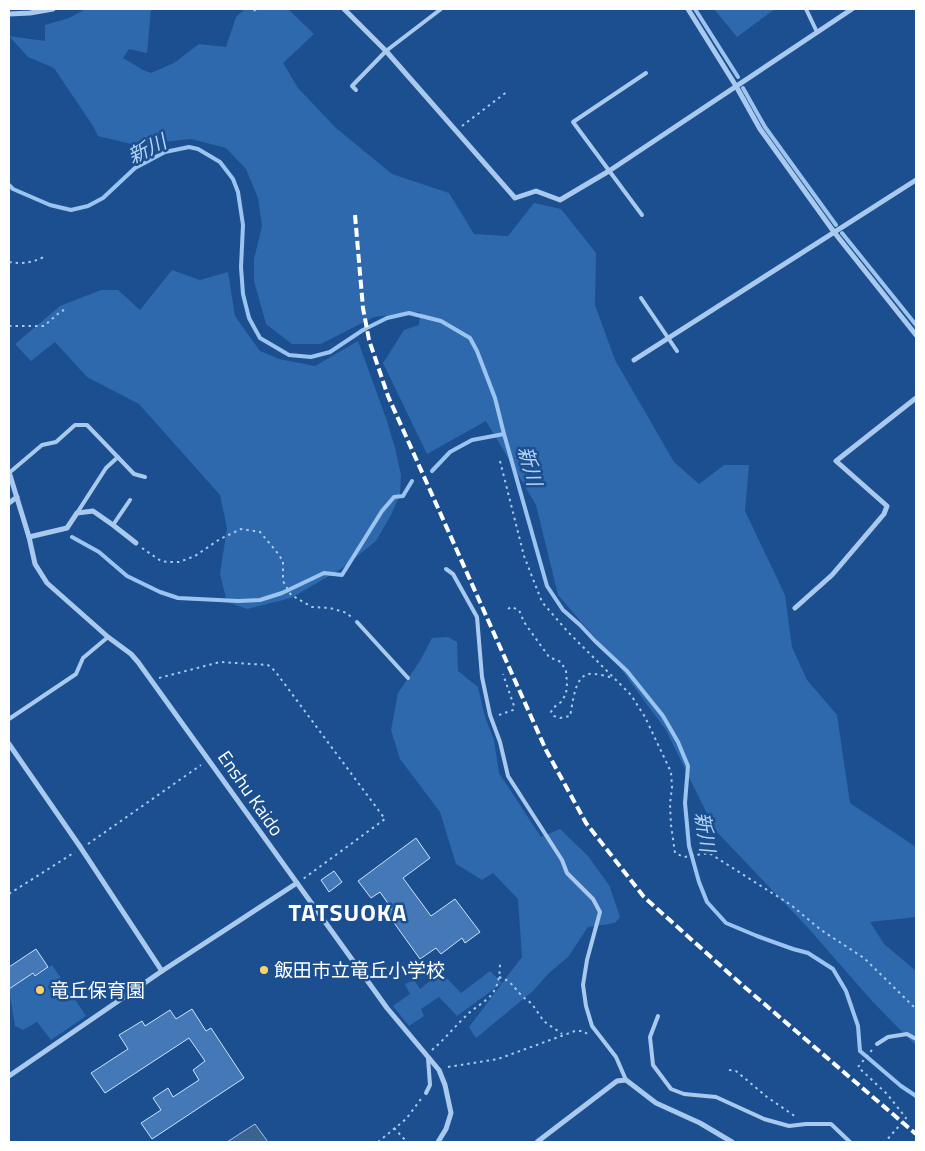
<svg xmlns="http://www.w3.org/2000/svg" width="925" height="1151" font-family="'Titillium Web','Noto Sans JP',sans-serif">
<rect width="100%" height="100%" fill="#1b4f8f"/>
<!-- green -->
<g fill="#2e69ad">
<polygon points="86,9 151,9 147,53 129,49 123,58 143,70 151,73 174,63 199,44 226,47 236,17 245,9 288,9 314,34 283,63 298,88 336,128 392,174 449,193 474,234 508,236 534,203 561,209 596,253 595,305 615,360 674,462 699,484 724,465 749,465 745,511 785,595 792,647 807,680 837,715 850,803 916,847 916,917 870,922 884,944 916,971 916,1046 872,1001 809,929 715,830 666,730 615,661 558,595 536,505 486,421 427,454 383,363 404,330 419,325 420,312 374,317 321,344 292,344 266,324 254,281 254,259 262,226 258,198 246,169 226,148 191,139 135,145 98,136 93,126 54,68 28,57 9,36 45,41 45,25 69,18"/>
<polygon points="714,9 775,9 737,37"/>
<polygon points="172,270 200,280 228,272 235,316 260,351 279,359 315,366 358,341 387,421 395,448 401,475 400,494 391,515 376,541 341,569 291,598 247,609 227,602 220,574 227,528 220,495 139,404 87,377 55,342 31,361 15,344 60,306 101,290 118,290 140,310"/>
<polygon points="448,637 457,642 458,671 478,687 485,717 494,740 499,773 541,837 560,829 588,856 609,885 620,917 615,923 588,927 568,957 549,973 533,991 476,1038 469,1027 522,957 518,899 493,873 482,880 456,864 440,812 400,759 391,730 398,693 420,661 432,638"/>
<polygon points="52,965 86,1016 51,1040 37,1022 23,1030 15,1026 9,989 32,974 35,977"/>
<polygon points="490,971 502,983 457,1016 439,997 421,1009 424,1016 409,1026 393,1006 410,994 405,984 414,980 420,989 441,972 461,993"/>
</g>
<!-- water -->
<polygon fill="#3c6290" stroke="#9cc4f0" points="255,1124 268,1142 227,1142"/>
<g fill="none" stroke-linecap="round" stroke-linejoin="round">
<!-- stream -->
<g stroke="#9cc4f0" stroke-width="4">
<polyline points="695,9 738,77"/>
<polyline points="743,88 765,127 836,225"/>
<polyline points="9,185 13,189 50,205 71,210 88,206 103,198 135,168 165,152 189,147 198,149 220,162 233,179 238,192 243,225 241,267 243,294 249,318 260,338 289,355 311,357 330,352 363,330 387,318 409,313 441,321 470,338 477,351 495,398 504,434 547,586 563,610 580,625 595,641 627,671 663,716 678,742 688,766 685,803 689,846 699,882 707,902 726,923 757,936 793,949 808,953 833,969 846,991 858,1026 860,1051 901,1086 916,1096"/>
<polyline points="842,233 916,325"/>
<polyline points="432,471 450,452 472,440 504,434"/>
<polyline points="72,537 99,552 127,576 160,592 178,598 238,601 260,600 282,593 324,573 342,575 382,511 394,497 403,496 412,481"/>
</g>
</g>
<!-- building -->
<g fill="#4478b7" stroke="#cfe3fa">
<polygon points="416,838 430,858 403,878 431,916 455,899 480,932 465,943 462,938 441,954 436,948 420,959 387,913 392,909 380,892 371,898 358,881"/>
<polygon points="334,871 342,882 329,892 321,880"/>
<polygon points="36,949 48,967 35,976 33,973 9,989 9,967"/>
<polygon points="192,1009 206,1031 211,1028 244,1078 152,1139 141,1123 161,1110 153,1098 168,1088 173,1097 199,1080 193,1070 205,1061 189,1038 105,1093 91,1073 128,1049 119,1035 142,1021 145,1026 170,1010 176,1019"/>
</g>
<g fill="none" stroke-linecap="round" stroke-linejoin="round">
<!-- path -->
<g stroke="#a9c9ee" stroke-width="2" stroke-dasharray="2.5 4" stroke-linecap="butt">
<polyline points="254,11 256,9"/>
<polyline points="462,126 508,91"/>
<path d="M9,262C23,264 31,263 44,257"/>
<polyline points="9,326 44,326 60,312 64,310"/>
<polyline points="500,461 524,556 542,602 568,632 631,695 645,717 671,772 672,787 670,804 671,825 675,853 684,857 709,853 791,905 821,930 864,958 916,1009"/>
<polyline points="142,548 161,561 168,562 179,562 195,556 220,539 241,529 260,532 276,551 283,561 283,581 291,595 312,607 330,608 347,613 351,617"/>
<path d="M508,609L511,607L519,610L524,622L549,657L561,662L566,671L567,684L566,694L561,702L553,708L551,712L554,716L560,718L570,716C573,704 574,676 589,674C596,673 606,676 613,678"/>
<polyline points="159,678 220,662 268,665 275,671 385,819 303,879"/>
<polyline points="499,715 513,710 514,706 503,674"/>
<polyline points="88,844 201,765"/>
<polyline points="9,894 75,852"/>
<path d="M499,977C512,981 514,988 522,996C526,1000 531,1002 534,1007C537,1011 540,1016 543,1020C548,1025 556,1029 562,1034"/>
<path d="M432,1050C445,1039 455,1026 468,1014C475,1007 486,1002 492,994C499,985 500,973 500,961"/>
<polyline points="872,1050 858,1067 887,1094 906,1118 885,1142"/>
<polyline points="448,1067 498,1059 575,1031 583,1031 589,1035"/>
<polyline points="729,1070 736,1071 767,1097 796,1117"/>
<polyline points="394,1128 407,1142"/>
<polyline points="378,1142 406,1119 421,1099"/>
</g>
<!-- service -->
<g stroke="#a9c9ee" stroke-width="4">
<polyline points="806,9 817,32"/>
<polyline points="356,90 352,86 386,51 441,9"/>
<polyline points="642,215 573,122 646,73"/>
<polyline points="641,298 677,351"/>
<polyline points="9,473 42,445 56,442 75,425 87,425 134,474 145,477"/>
<polyline points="77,513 106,468 118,457"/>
<polyline points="113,525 130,500"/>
<polyline points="446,569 453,574 477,617 482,677 490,715 500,742 508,776 562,860 567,873 593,899 600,912 587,960 583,985 586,1006 592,1026 616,1057 626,1080"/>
<polyline points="357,622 408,678"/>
<polyline points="9,719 76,674 83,658 108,637"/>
<polyline points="658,1016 650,1037 653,1065 671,1089 684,1094 716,1097 764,1119 789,1126 806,1124 831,1124 850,1142"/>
<polyline points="877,1044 888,1037 907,1034 916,1039"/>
<polyline points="426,1093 430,1085 428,1058"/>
</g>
<!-- minor -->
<g stroke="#a9c9ee" stroke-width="5">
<polyline points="344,9 386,51 515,198 536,191 560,200 609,171 852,9"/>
<polyline points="688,9 736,86 760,129 834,232 916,335"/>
<polyline points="9,14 30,13 53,9"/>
<polyline points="634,360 916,180"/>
<polyline points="9,472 29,537 35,564 47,583 108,637 131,654 138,662 387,1008 439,1070 445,1085 451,1113 446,1129 438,1142"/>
<polyline points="9,503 17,497"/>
<polyline points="29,537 67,528 77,513 93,511 113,525 136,543"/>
<polyline points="795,608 832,575 884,514 887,506 836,461 916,398"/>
<polyline points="9,744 81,848 162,971"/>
<polyline points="9,1076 162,971 297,883"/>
<polyline points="537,1142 617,1081 626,1080 656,1103 700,1123 732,1142"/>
</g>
<!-- rail -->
<polyline stroke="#fff" stroke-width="4" stroke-dasharray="9 4" stroke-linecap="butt" points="355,215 363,308 369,340 388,396 546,750 586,823 644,897 741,984 916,1134"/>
</g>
<!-- markers -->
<g fill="#ffd166" stroke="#1b4f8f" stroke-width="2">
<circle cx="264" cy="970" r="5"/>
<circle cx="40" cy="990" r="5"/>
</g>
<g text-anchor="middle" stroke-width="5" stroke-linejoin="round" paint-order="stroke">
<!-- street labels -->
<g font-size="19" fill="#fff" stroke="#1b4f8f">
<text transform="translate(251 793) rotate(55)" y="7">Enshu Kaido</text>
</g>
<!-- poi labels -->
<g font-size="19" fill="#fff" stroke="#1b4f8f" text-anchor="start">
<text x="274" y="977">飯田市立竜丘小学校</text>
<text x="50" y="997">竜丘保育園</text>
</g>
<!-- water labels -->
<g font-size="20" font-style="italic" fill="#b5d3f5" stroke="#1b4f8f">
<text transform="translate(147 149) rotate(-26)" y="7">新川</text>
<text transform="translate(530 466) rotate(75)" y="7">新川</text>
<text transform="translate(705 832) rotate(81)" y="7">新川</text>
</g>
<!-- district labels -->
<g font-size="24" font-weight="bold" letter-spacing="1" fill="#fff" stroke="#1b4f8f">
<text x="348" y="921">TATSUOKA</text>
</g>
</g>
<!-- border -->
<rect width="925" height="1151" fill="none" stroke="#ffffff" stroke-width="20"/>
</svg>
